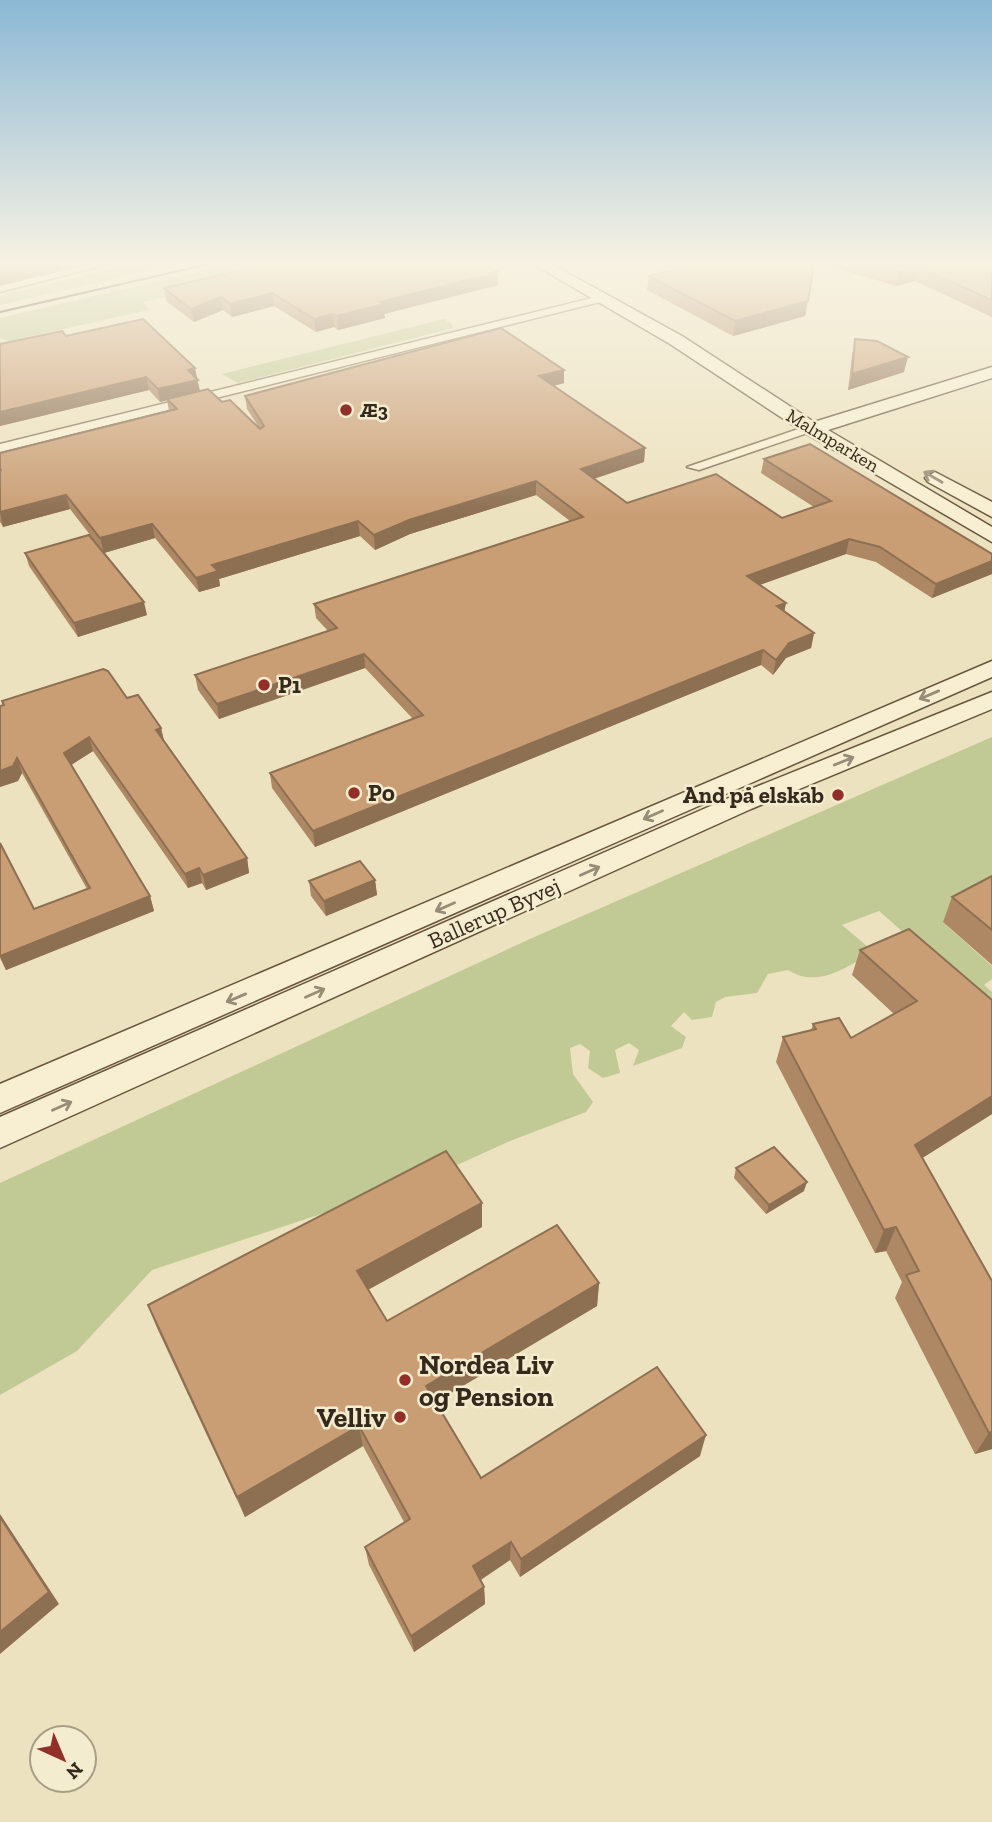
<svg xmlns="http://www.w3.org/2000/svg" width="992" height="1822" font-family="'Zilla Slab',serif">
<rect width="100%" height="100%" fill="#ede2bf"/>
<!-- green -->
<g fill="#c1ca94">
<polygon points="146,261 178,261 146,271 0,305 0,296"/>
<polygon points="247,261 318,261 143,302 149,310 9,341 0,338 0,318"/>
<polygon points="444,319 452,324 453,328 238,383 222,374"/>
<path d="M992,737V900L946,925L992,966V979L984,985L992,992V1010L879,911L842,925L874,952C846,967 818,989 788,970L768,974L757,993L725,997L716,1002L712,1017L692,1020L684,1012L671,1026L686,1037L682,1048L633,1066L639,1050L629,1043L615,1050L620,1073L603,1078L588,1068L590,1051L580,1044L570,1048L573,1074L593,1102L586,1112L510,1141L424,1180L152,1270L77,1351L0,1395V1183L532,938Z"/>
</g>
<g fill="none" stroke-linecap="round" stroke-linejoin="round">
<defs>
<g id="street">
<polygon points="103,261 120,261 0,292 0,286"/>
<polygon points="604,295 608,296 608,300 0,452 0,444"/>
<polygon points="807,426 819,429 699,470 687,467"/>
</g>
<g id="secondary">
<polygon points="528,261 546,261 682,336 814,422 992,367 992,378 828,430 992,527 992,542 805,433 670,344"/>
<polygon points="935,472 992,502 992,517 928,482 925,478"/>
<polygon points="992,661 992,677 0,1113 0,1084"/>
<polygon points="992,692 992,709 751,809 0,1148 0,1117 731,797"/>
</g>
</defs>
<!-- street casing -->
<use href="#street" stroke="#857358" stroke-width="3"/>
<!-- secondary casing -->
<use href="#secondary" stroke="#67543b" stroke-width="3"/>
<!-- street -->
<use href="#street" fill="#f8efd2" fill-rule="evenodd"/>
<!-- secondary -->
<use href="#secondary" fill="#f8efd2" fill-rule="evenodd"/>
<!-- tram -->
<polyline stroke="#35291c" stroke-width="2" points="0,312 222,261"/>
</g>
<!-- wall -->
<g fill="#ae8865">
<polygon points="709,261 992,261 992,317 915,281 896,286 815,262 805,316 733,336 647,290 649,276"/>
<polygon points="498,272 498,285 384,314 385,318 338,330 334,327 316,332 274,306 232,317 223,310 194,322 166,301 164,288"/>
<polygon points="66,336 197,379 200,391 222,402 258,426 247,409 245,396 564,370 564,383 553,386 645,448 644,462 594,479 627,503 782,518 814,507 761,473 764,459 992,554 992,574 932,598 876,562 846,554 760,585 786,603 784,611 814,633 811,648 786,658 773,675 761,665 315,847 272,788 270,773 413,719 365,668 219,719 198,690 195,675 328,631 316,618 314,604 570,521 536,495 410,534 375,550 360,536 219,579 220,586 199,592 155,538 104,553 70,509 3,527 0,522 0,453 169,411 167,400 160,402 149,390 0,426 0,344"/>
<polygon points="855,339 904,372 848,390 852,355"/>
<polygon points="25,553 147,615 78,637 29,566"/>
<polygon points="127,698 161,728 164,740 247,858 249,873 206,890 202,883 188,888 93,751 71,765 150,896 154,911 6,970 0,958 0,843 34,909 87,889 22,773 18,781 0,787 0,706 3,705 2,701"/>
<polygon points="992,876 992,965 943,922 952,897"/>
<polygon points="375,880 377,895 326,916 311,896 309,881"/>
<polygon points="909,929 992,1114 922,1158 992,1281 992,1449 975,1454 895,1298 902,1282 886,1251 875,1253 776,1062 783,1037 811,1031 813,1024 851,1038 894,1014 852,975 860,950"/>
<polygon points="736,1168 804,1191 766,1214 734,1178"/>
<polygon points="482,1227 368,1290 387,1321 599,1283 597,1306 436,1402 481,1478 700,1456 520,1577 510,1560 481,1580 484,1587 485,1604 414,1652 369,1565 365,1547 404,1522 363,1446 245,1517 157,1328 148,1305"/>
</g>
<!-- shaded-wall -->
<g fill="#8d6f52">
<polygon points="0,261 75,261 76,265 0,285"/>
<polygon points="815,261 805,316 733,336 735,321"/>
<polygon points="918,267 915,281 896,286 899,272"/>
<polygon points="498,272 498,285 384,314 385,318 338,330 337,316 380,302"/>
<polygon points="272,293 274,306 232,317 230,304"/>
<polygon points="221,297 223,310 194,322 191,309"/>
<polygon points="333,314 334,327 316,332 314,319"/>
<polygon points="908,357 904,372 848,390 852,374"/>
<polygon points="195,368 200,392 160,402 158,389 188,370"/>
<polygon points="564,370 564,383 539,390 539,376"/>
<polygon points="146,377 149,390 0,426 0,412"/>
<polygon points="645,448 644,462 580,483 581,469"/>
<polygon points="536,481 536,495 410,534 375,550 374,535 409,520"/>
<polygon points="66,495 70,509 3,527 0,512"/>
<polygon points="358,521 360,536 219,579 220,586 199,592 196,578 212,565"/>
<polygon points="152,524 155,538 104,553 100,538"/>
<polygon points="849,539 846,554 745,590 747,576"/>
<polygon points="992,561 992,574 932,598 936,584"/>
<polygon points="144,602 147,615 78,637 74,623"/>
<polygon points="786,603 783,618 777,606"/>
<polygon points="814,633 811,648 786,658 773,675 776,660 789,643"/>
<polygon points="763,650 761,665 315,847 313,831"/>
<polygon points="364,654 365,668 219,719 217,704"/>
<polygon points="161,728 164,742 156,730"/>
<polygon points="89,737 93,751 68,767 64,753"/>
<polygon points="17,758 22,773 18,781 0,787 0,771"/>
<polygon points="247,858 249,873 206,890 203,875"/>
<polygon points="199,868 202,883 188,888 185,874"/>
<polygon points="375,880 377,895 326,916 324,901"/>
<polygon points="150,896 154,911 6,970 0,956"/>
<polygon points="992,1096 992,1114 905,1169 915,1145"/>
<polygon points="807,1182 804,1191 766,1214 769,1205"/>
<polygon points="482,1203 482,1227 360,1294 357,1271"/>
<polygon points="896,1227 886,1251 875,1253 884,1230"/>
<polygon points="599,1283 597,1306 427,1407 426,1386"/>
<polygon points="359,1426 363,1446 245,1517 237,1497"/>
<polygon points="992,1432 992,1449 975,1454 989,1433"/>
<polygon points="706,1435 700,1456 520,1577 521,1559"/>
<polygon points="0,1514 59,1604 0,1654"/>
<polygon points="511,1542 510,1560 474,1584 473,1566"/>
<polygon points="484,1587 485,1604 414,1652 411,1636"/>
</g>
<!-- building -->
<g fill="#ca9e75" stroke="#8d6f52" stroke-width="2">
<polygon points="0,261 20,261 0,266"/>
<polygon points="283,261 478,261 498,272 380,302 384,304 337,316 333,314 314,319 272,293 230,304 221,297 191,309 164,288"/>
<polygon points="709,261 815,261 808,301 735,321 649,276"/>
<polygon points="860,261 992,261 992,300 918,267 899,272"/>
<polygon points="143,319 195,368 188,370 198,380 158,389 146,377 0,412 0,344 62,331 66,336"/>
<polygon points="501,328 564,370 539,376 645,448 581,469 627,503 716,474 782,518 831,501 764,459 810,444 992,554 992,561 936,584 880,547 849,539 747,576 786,603 777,606 814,633 789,643 776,660 763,650 313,831 270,773 423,715 364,654 217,704 195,675 337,628 314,604 583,517 536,481 409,520 374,535 358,521 212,565 218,571 196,578 152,524 100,538 66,495 0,512 0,471 1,470 0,468 0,453 177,409 167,399 208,389 222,402 230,400 260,429 264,426 245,396"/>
<polygon points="855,339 877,341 908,357 852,374"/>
<polygon points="89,535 144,602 74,623 25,553"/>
<polygon points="103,669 108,671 127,698 138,695 161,728 156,730 247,858 203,875 199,868 185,874 89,737 64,753 150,896 0,956 0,843 34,909 90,888 17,758 13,766 0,771 0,706 4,705 2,701"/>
<polygon points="360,861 375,880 324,901 309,881"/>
<polygon points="992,876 992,930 952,897"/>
<polygon points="909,929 992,1000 992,1096 915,1145 992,1281 992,1432 989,1433 906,1275 919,1271 896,1227 884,1230 783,1037 816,1029 813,1024 839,1018 851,1038 917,1001 860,950"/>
<polygon points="774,1147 807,1182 769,1205 736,1168"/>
<polygon points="446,1151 482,1203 357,1271 387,1321 557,1225 599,1283 426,1386 481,1478 657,1367 706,1435 521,1559 511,1542 473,1566 484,1587 411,1636 365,1547 410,1519 359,1426 237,1497 148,1305"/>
<polygon points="0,1517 49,1592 0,1632"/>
</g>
<!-- one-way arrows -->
<defs><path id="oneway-shaft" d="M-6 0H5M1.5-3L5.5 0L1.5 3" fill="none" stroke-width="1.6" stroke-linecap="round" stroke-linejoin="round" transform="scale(1.75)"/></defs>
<g stroke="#968c77">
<use href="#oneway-shaft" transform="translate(933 477) rotate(-150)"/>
<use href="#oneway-shaft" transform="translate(929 695) rotate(157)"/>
<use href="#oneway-shaft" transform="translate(844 761) rotate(-22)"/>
<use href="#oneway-shaft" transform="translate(653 815) rotate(156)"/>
<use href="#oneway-shaft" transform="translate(590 871) rotate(-24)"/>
<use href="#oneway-shaft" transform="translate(445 907) rotate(156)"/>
<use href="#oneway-shaft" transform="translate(315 993) rotate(-24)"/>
<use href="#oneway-shaft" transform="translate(236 998) rotate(157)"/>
<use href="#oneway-shaft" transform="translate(62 1106) rotate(-24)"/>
</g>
<!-- sky -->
<linearGradient id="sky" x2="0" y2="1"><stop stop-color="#8cb8d5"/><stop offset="0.51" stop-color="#f7f2e2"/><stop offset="1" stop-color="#f7f2e2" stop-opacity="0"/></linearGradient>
<rect width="992" height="516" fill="url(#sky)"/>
<!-- markers -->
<g fill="#932f29" stroke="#f4eccf" stroke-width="2.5">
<circle cx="346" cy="410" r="7"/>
<circle cx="264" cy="685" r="7"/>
<circle cx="354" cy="793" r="7"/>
<circle cx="838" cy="795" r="7"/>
<circle cx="405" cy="1380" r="7"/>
<circle cx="400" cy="1417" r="7"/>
</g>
<g text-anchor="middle" stroke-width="5" stroke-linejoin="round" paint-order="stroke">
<!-- far-poi labels -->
<g font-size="19" font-weight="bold" fill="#35291c" stroke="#f4eccf" text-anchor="start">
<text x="360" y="417">Æ3</text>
</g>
<!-- far-street labels -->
<g font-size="19" fill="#35291c" stroke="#f4eccf">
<text transform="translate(833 440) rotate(31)" y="7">Malmparken</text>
</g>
<!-- poi labels -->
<g font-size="23" font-weight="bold" fill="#35291c" stroke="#f4eccf" text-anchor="start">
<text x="278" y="693">P1</text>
<text x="368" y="801">P0</text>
<text x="824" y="803" text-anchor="end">And på elskab</text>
</g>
<!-- street labels -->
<g font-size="23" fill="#35291c" stroke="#f4eccf">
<text transform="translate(494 913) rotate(-24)" y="8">Ballerup Byvej</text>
</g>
<!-- near-poi labels -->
<g font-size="28" font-weight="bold" fill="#35291c" stroke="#f4eccf" text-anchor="start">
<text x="419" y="1374">Nordea Liv<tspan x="419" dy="32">og Pension</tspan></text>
<text x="386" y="1427" text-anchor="end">Velliv</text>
</g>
</g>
<!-- north arrow -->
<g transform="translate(63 1759) rotate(136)"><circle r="33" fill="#f4eccf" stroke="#a89e87" stroke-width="2"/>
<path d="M0-5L12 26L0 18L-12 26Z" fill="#932f29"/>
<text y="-10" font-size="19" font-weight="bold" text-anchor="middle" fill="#35291c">N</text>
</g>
</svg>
